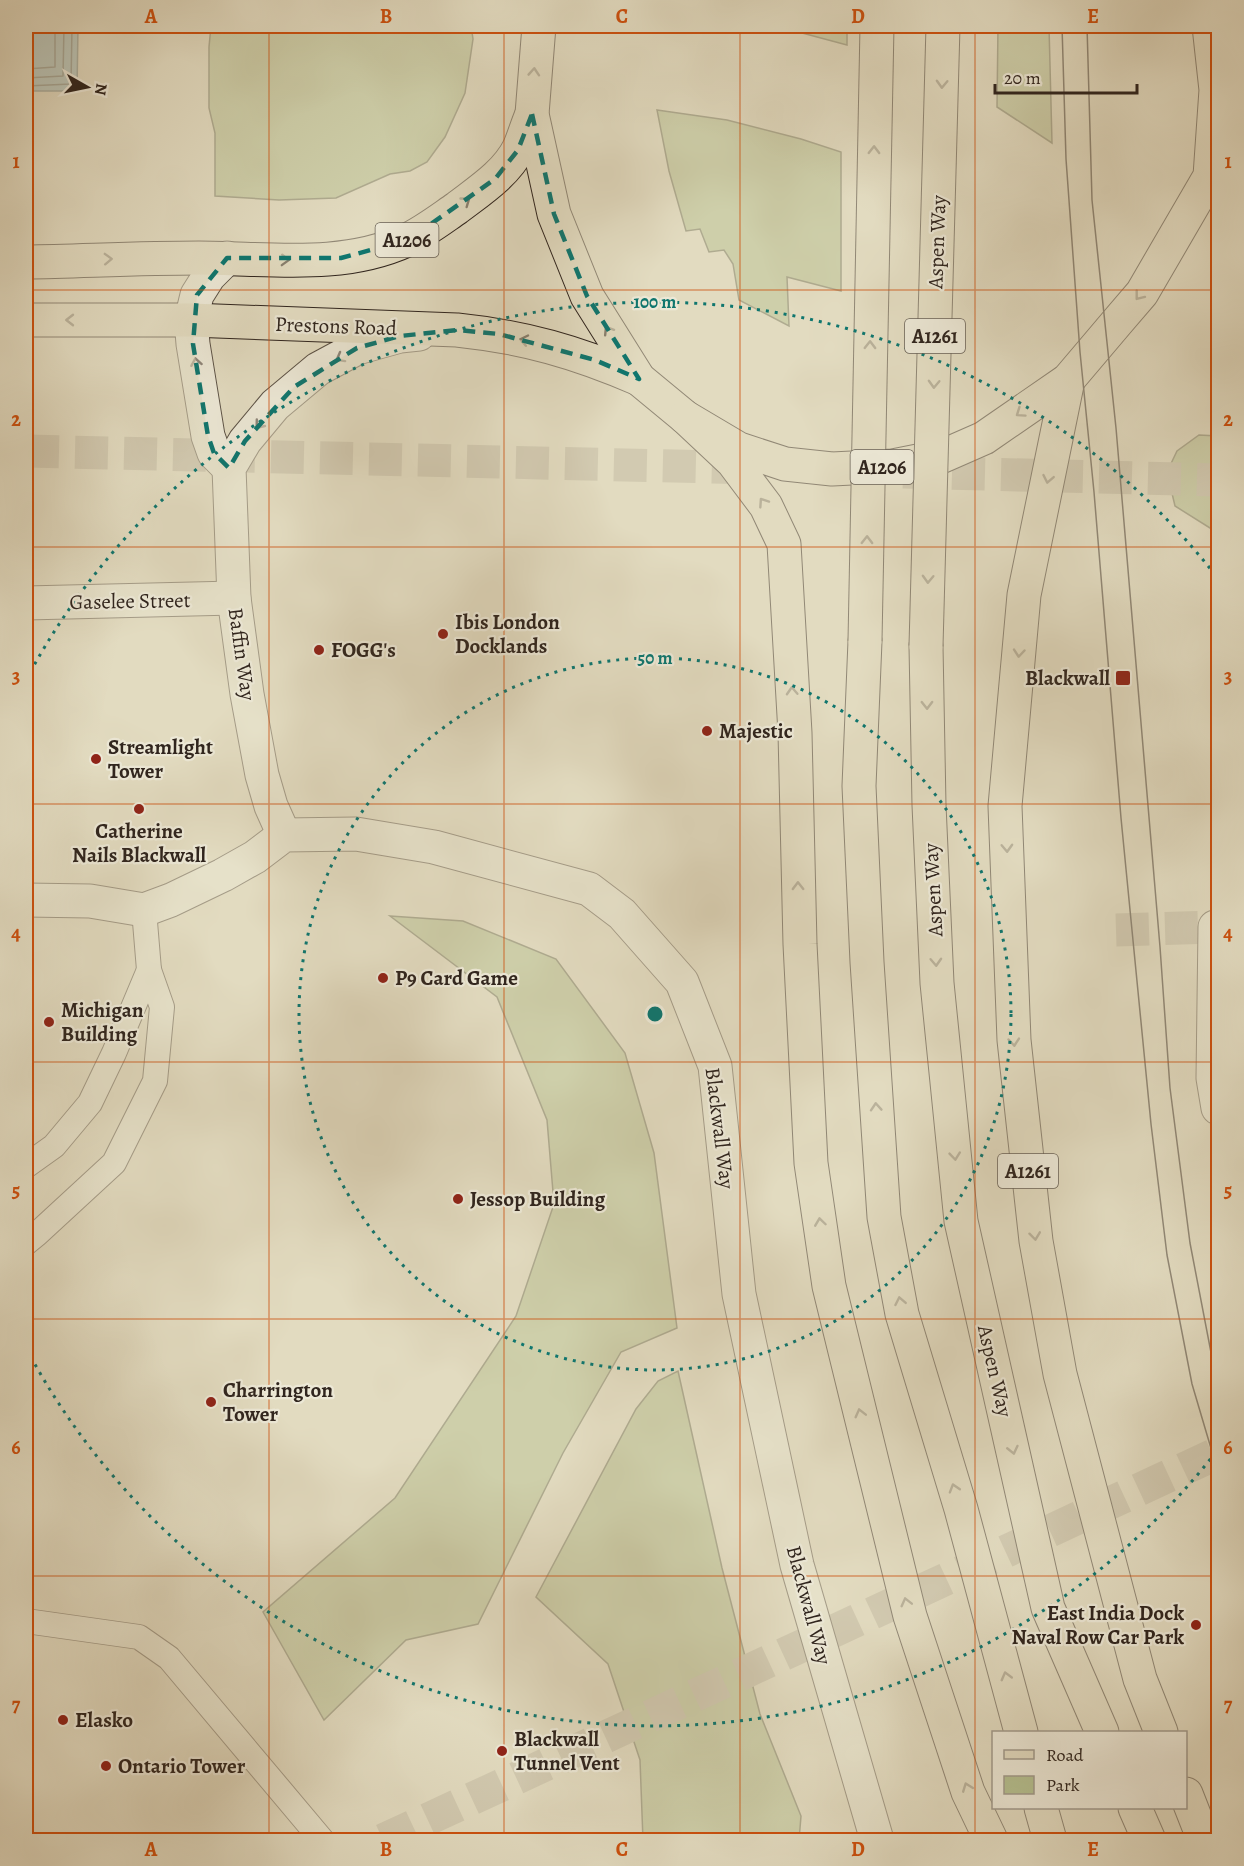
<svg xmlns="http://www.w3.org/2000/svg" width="1244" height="1866" font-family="Alegreya,serif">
<rect width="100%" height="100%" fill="#e2dbc0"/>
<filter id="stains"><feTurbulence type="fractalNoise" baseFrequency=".00333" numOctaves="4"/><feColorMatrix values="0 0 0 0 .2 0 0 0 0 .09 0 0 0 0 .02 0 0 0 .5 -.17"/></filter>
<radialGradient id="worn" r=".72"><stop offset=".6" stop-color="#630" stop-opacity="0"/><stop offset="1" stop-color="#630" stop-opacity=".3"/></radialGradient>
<!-- green -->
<g fill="#b5c091" stroke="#727258" stroke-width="1.5">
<polygon points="211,26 471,26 473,39 465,93 445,137 427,162 410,171 390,174 336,198 279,200 215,196 215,133 209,108 209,47"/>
<polygon points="769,26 847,26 847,45 791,30"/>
<polygon points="998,26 1049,26 1052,143 997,107"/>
<polygon points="657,110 727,120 801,139 841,152 841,291 787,277 789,326 739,300 733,264 724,250 709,252 700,229 686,231 669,171"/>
<polygon points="1199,435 1218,436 1218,531 1210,528 1175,506 1167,472 1177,451"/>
<polygon points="390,916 463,921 556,959 625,1053 654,1153 677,1328 621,1352 563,1453 478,1624 406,1640 324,1720 263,1612 395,1498 516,1316 554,1204 547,1120 497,997"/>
<polygon points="678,1371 722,1568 760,1714 801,1816 799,1840 643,1840 640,1760 608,1664 536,1597 636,1409 658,1381"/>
</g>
<!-- water -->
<polygon fill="#98b9bc" stroke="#6e7e7d" stroke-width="1.5" points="26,26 78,26 77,91 26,91"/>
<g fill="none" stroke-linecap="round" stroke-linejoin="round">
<!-- shore -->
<g stroke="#646f6d" stroke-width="1.5">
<polyline points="26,69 55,67 55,26"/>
<polyline points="26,78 63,76 64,26"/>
<polyline points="26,86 71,84 72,26"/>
</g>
<!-- street-tunnel -->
<polyline stroke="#beb7a0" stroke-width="33" stroke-dasharray="33 16" stroke-linecap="butt" points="1116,930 1215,927"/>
<!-- highway-tunnel -->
<g stroke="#beb7a0" stroke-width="33" stroke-dasharray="33 16" stroke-linecap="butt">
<polyline points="26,451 758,468"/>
<polyline points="903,472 1218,480"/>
<polyline points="383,1840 1218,1453"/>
</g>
<defs>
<g id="lane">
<polyline points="26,1166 54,1146 90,1103 114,1053 149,970"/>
<polyline points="26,1243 37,1234 114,1163 155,1081 162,1007 149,970 144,910"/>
<polyline points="26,1621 139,1637 169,1658 322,1840"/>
</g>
<g id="street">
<polyline points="227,258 209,276 197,295 191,320 193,344 208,436 214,453 229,468"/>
<polyline points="26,603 234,598"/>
<polyline points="284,835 271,806 262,775 247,694 234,598 229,468 245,441 275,405 318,369 357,348 400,336 419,334"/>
<polyline points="26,900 90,901 144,910 171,900 223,875 255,857 284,835 356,834 434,847 589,889 622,914 682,982 715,1066 739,1294 797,1565 877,1840"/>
<polyline points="1218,927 1215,927 1213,1078 1218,1108"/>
</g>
<g id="primary">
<polyline points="539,26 532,114 554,214 587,296 639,379 685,417 739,449 785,464 832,469 893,466 943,456 984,438 1068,380 1118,321 1142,293 1210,176 1216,90 1209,26"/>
<path d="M26,262C83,261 141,258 199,258C268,258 342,270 407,240C424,232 441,219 457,208C479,191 506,174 519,148C524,137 527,125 532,114"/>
<path d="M26,320H191L457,330C524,337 577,352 639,379"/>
</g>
<g id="highway">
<polyline points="1068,380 1024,595 1005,806 1014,1040 1036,1241 1060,1374 1140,1679 1161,1732"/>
<polyline points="685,417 733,462 766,506 784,544 795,733 800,944 811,1163 829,1286 910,1616 968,1792 991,1840"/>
<polyline points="865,641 859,786 867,962 884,1217 902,1314 961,1509 1021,1732"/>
<polyline points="926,646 929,805 937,983 961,1221 1048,1608 1102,1732"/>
<polyline points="1186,1794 1204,1840"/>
<polyline points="1041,1808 1050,1840"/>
<polyline points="1135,1808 1149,1840"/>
</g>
</defs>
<!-- lane casing -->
<use href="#lane" stroke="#5c5246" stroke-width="26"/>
<!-- street casing -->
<use href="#street" stroke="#5c5246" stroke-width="35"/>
<!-- primary casing -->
<use href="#primary" stroke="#30251e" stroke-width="35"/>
<!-- highway casing -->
<use href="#highway" stroke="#30251e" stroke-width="35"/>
<!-- lane -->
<use href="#lane" stroke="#ece8d6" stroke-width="24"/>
<!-- street -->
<use href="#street" stroke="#ece8d6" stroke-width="33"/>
<!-- primary -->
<use href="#primary" stroke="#e2dbc0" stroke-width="33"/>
<!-- highway -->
<use href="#highway" stroke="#e2dbc0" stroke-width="33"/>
<!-- tram -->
<g stroke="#30251e" stroke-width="1.5">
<polyline points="1062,26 1066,159 1080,352 1094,492 1121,818 1151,1124 1167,1255 1192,1384 1218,1472"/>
<polyline points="1087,26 1092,200 1116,428 1160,947 1170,1088 1190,1243 1218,1389"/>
</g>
<defs>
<g id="highway-bridge">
<polyline points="865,641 877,26"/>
<polyline points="926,646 943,26"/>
</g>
</defs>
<!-- highway-bridge casing -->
<use href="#highway-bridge" stroke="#30251e" stroke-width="35" stroke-linecap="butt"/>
<!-- highway-bridge -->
<use href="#highway-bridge" stroke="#e2dbc0" stroke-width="33"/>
</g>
<!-- one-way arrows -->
<defs><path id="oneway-chevron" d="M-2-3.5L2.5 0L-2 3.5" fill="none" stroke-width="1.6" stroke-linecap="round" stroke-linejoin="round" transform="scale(1.5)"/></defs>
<g stroke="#89806f">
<use href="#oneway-chevron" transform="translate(534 72) rotate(-86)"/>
<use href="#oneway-chevron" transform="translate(942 84) rotate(92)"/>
<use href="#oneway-chevron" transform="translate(874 150) rotate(-89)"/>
<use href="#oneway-chevron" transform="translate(466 201) rotate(-36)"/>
<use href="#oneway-chevron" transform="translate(108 259) rotate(-2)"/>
<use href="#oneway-chevron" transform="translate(285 260) rotate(2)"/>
<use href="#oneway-chevron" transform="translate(1139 296) rotate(128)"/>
<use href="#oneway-chevron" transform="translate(70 320) rotate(-180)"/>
<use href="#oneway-chevron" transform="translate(608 330) rotate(-122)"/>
<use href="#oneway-chevron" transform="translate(524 340) rotate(-168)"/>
<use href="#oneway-chevron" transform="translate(870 345) rotate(-89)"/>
<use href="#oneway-chevron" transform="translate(934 384) rotate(92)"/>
<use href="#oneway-chevron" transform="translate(1020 413) rotate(145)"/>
<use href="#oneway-chevron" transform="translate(1048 479) rotate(101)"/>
<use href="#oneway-chevron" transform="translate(763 502) rotate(-124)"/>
<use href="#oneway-chevron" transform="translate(867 540) rotate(-89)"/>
<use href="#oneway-chevron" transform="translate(928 579) rotate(92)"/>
<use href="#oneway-chevron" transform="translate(1019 653) rotate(95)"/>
<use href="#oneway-chevron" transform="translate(792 691) rotate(-93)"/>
<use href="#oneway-chevron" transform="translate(927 705) rotate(89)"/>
<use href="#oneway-chevron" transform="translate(1007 848) rotate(88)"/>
<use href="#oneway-chevron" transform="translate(798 886) rotate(-91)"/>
<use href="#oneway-chevron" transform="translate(936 962) rotate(87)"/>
<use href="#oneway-chevron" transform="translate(1014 1042) rotate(85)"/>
<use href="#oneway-chevron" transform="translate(876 1107) rotate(-94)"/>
<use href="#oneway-chevron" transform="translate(955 1156) rotate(84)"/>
<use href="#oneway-chevron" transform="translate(820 1222) rotate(-98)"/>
<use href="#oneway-chevron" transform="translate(1035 1236) rotate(83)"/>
<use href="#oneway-chevron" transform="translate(900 1301) rotate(-101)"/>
<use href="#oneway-chevron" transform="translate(860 1413) rotate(-104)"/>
<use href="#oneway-chevron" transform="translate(1013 1450) rotate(77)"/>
<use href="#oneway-chevron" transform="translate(954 1488) rotate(-107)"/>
<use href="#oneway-chevron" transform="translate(906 1602) rotate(-104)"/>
<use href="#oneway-chevron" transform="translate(1006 1676) rotate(-105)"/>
<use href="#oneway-chevron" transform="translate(967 1787) rotate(-111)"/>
</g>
<g stroke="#8e867a">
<use href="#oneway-chevron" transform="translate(340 358) rotate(151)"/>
<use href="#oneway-chevron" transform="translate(196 362) rotate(-100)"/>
<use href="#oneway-chevron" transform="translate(259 425) rotate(129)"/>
</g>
<!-- marked area -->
<path d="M0 0H1244V1866H0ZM532,114L554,214L587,296L639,379L595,360L499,334L457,330L400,336L357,348L294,387L245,441L229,468L214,453L208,436L193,344L197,295L227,258H341L408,240L495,179L518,150Z" fill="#e2dbc0" fill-opacity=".55" fill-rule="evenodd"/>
<path fill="none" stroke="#0f766e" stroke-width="4.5" stroke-dasharray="12 8" stroke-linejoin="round" d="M532,114L554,214L587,296L639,379L595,360L499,334L457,330L400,336L357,348L294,387L245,441L229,468L214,453L208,436L193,344L197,295L227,258H341L408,240L495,179L518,150Z"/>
<!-- grid -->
<path fill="none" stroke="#cc510f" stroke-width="1.5" stroke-opacity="0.55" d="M269,26V1840M504,26V1840M740,26V1840M975,26V1840M26,290H1218M26,547H1218M26,804H1218M26,1062H1218M26,1319H1218M26,1576H1218"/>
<!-- distance rings -->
<g fill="none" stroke="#0f766e" stroke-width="3" stroke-dasharray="3 6">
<circle cx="655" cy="1014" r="356"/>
<path d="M1216 1452A712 712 0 0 1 26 1348M26 680A712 712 0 0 1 1216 576"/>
</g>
<!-- markers -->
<g fill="#8f2418" stroke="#ece8d6" stroke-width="2">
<circle cx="443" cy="634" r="6"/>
<circle cx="319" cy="650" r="6"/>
<rect x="1115" y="670" width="16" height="16" rx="3"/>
<circle cx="707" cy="731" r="6"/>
<circle cx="96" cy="759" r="6"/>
<circle cx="139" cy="809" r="6"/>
<circle cx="383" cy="978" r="6"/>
<circle cx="49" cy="1022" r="6"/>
<circle cx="458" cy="1199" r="6"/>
<circle cx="211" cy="1402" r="6"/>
<circle cx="1196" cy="1625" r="6"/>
<circle cx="63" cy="1720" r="6"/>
<circle cx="502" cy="1751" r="6"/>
<circle cx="106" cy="1766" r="6"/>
</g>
<g text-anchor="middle" stroke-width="4.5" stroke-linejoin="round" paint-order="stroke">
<!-- shield labels -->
<g fill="#ece8d6" stroke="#686055" stroke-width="1.5">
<rect x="375.5" y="223" width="63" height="34" rx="4.5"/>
<rect x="905" y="319" width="60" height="34" rx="4.5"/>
<rect x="850.5" y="450" width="63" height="34" rx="4.5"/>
<rect x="998" y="1154" width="60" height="34" rx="4.5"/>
</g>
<g font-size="20" font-weight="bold" fill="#30251e">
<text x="407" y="247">A1206</text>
<text x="935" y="343">A1261</text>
<text x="882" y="474">A1206</text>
<text x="1028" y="1178">A1261</text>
</g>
<!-- street labels -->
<g font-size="21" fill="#30251e" stroke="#ece8d6">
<text transform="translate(937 242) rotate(-88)" y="7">Aspen Way</text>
<text transform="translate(336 326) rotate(2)" y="7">Prestons Road</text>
<text transform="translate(130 601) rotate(-1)" y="7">Gaselee Street</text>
<text transform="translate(242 654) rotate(82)" y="7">Baffin Way</text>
<text transform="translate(933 890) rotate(-93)" y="7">Aspen Way</text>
<text transform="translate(720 1128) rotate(83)" y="7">Blackwall Way</text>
<text transform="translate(995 1371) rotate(77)" y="7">Aspen Way</text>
<text transform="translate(809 1605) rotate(75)" y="7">Blackwall Way</text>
</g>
<!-- poi labels -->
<g font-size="21" font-weight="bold" fill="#30251e" stroke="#ece8d6" text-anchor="start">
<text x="455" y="629">Ibis London<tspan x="455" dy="24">Docklands</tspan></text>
<text x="331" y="657">FOGG's</text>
<text x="1110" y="685" text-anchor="end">Blackwall</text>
<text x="719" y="738">Majestic</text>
<text x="108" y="754">Streamlight<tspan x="108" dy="24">Tower</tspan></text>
<text x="139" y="838" text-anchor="middle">Catherine<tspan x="139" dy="24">Nails Blackwall</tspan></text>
<text x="395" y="985">P9 Card Game</text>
<text x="61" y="1017">Michigan<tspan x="61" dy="24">Building</tspan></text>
<text x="470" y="1206">Jessop Building</text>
<text x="223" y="1397">Charrington<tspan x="223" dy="24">Tower</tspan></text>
<text x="1184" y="1620" text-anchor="end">East India Dock<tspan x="1184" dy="24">Naval Row Car Park</tspan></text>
<text x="75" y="1727">Elasko</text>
<text x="514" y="1746">Blackwall<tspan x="514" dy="24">Tunnel Vent</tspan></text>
<text x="118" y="1773">Ontario Tower</text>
</g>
</g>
<circle cx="655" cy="1014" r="9" fill="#0f766e" stroke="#ece8d6" stroke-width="3"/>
<g font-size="18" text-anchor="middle" font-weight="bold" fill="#0f766e" stroke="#ece8d6" stroke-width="4.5" stroke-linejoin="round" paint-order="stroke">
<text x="655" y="308">100 m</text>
<text x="655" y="664">50 m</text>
</g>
<!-- margin -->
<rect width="1244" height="1866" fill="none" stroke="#e2dbc0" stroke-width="66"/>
<!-- legend -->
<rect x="992" y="1731" width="195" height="78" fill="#ece8d6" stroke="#a19a8c" stroke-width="1.5"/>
<rect x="1004" y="1750" width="30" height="9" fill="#e2dbc0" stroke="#a19a8c" stroke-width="1.5"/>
<text x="1046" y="1761" font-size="18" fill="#30251e">Road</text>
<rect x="1004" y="1776" width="30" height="18" fill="#b5c091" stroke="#a19a8c" stroke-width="1.5"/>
<text x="1046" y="1791" font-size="18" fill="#30251e">Park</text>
<!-- north arrow -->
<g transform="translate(87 87) rotate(99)" stroke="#ece8d6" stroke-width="4.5" paint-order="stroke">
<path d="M0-4.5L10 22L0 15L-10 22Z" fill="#30251e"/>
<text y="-9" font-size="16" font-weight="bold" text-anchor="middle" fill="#30251e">N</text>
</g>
<!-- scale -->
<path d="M995 84v9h142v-9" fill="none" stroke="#30251e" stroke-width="3"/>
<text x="1004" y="84" font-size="18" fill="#30251e" stroke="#ece8d6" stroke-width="4.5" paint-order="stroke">20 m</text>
<rect x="33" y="33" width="1178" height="1800" fill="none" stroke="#cc510f" stroke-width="2"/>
<g font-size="20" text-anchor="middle" font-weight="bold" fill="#cc510f">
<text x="151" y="23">A</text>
<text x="386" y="23">B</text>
<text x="622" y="23">C</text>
<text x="858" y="23">D</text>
<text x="1093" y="23">E</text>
<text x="16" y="168">1</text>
<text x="1228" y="168">1</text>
<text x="16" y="426">2</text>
<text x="1228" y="426">2</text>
<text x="16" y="683">3</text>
<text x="1228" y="683">3</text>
<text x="16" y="940">4</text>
<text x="1228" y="940">4</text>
<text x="16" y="1197">5</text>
<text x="1228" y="1197">5</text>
<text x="16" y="1454">6</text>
<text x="1228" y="1454">6</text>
<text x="16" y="1711">7</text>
<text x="1228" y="1711">7</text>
<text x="151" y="1856">A</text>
<text x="386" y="1856">B</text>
<text x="622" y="1856">C</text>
<text x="858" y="1856">D</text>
<text x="1093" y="1856">E</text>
</g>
<rect width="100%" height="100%" filter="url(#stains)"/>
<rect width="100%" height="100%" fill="url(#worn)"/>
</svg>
